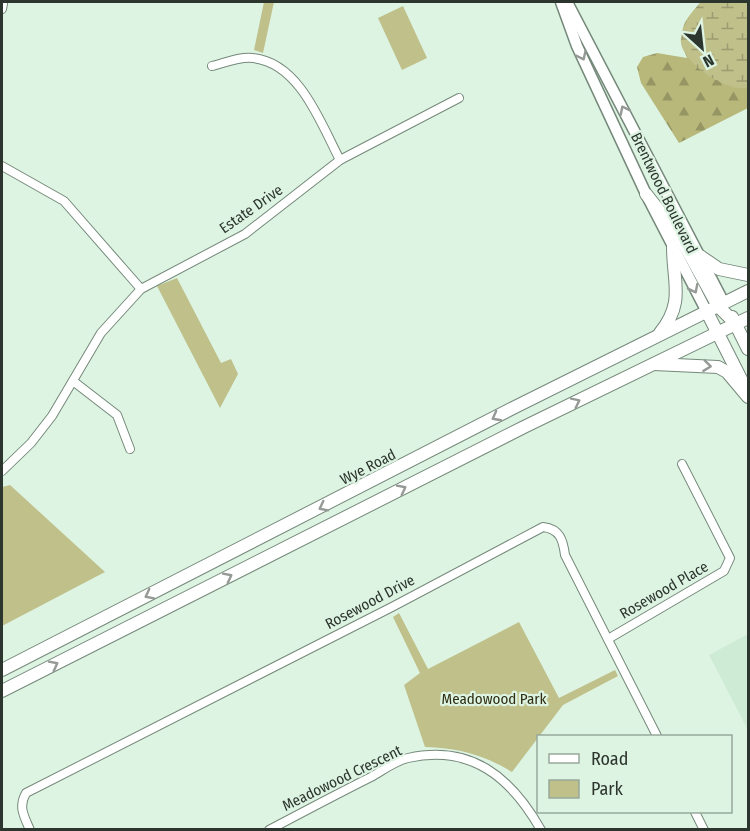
<svg xmlns="http://www.w3.org/2000/svg" width="750" height="831" font-family="'Fira Sans Condensed',sans-serif">
<defs>
<pattern id="forest-firs" width="22" height="20" patternUnits="userSpaceOnUse" patternTransform="scale(1.5)"><rect width="22" height="20" fill="#b7b879"/><path d="M5 1l3.5 6h-7zM16 11l3.5 6h-7z" fill="#959664"/></pattern>
<pattern id="wetland-marsh" width="20" height="14" patternUnits="userSpaceOnUse" patternTransform="scale(1.5)"><rect width="20" height="14" fill="#bfc08a"/><path d="M1 5h8M5 5V1M11 12h8M15 12V8" fill="none" stroke="#9b9d71"/></pattern>
</defs>
<rect width="100%" height="100%" fill="#def4e3"/>
<!-- built -->
<polygon fill="#ceebd5" points="748,634 748,730 709,655"/>
<!-- green -->
<g fill="#bfc08a">
<polygon points="264,2 274,2 263,53 254,50"/>
<polygon points="403,6 427,58 402,70 378,18"/>
<polygon points="177,278 221,363 231,359 238,374 220,408 157,286"/>
<polygon points="10,485 105,572 2,626 2,487"/>
<path d="M399,613L428,669L519,622L559,698L615,670L618,676L563,705L512,772C484,755 459,748 425,747L404,685L420,673L393,617Z"/>
</g>
<!-- forest -->
<path fill="url(#forest-firs)" d="M701,2H748V108L679,143L641,83L637,67L643,57L657,53L687,58C677,31 682,23 701,2Z"/>
<!-- wetland -->
<path fill="url(#wetland-marsh)" d="M701,2H748V87C729,95 677,60 681,38C683,23 692,12 701,2Z"/>
<g fill="none" stroke-linecap="round" stroke-linejoin="round">
<defs>
<g id="minor">
<polyline points="2,9 3,4"/>
<path d="M212,66C224,63 241,56 253,58C300,63 321,124 340,160"/>
<polyline points="2,166 64,201 141,289"/>
<polyline points="73,381 117,415 130,449"/>
<polyline points="2,471 31,443 52,416 101,333 141,289 245,234 340,160 459,98"/>
<polyline points="608,639 724,571 730,558 682,464"/>
<polyline points="695,812 704,830"/>
<path d="M30,830C24,816 18,807 26,793L392,607L543,527C560,529 563,540 565,555L657,736"/>
<path d="M269,830C303,812 337,794 371,777C382,771 395,761 408,758C471,744 511,777 541,830"/>
</g>
<g id="tertiary">
<polyline points="561,2 577,46 646,194 707,312"/>
<polyline points="567,2 724,303"/>
</g>
<g id="secondary">
<polyline points="646,194 680,237 718,306 736,324"/>
<polyline points="700,256 719,269 748,275"/>
<polyline points="707,312 743,383"/>
<polyline points="732,317 748,349"/>
<path d="M660,333C685,302 673,283 673,247"/>
<polyline points="654,364 718,367 727,372 748,397"/>
<polyline points="2,670 513,408 748,291"/>
<polyline points="2,691 524,427 748,318"/>
</g>
</defs>
<!-- minor casing -->
<use href="#minor" stroke="#75897a" stroke-width="10"/>
<!-- tertiary casing -->
<use href="#tertiary" stroke="#75897a" stroke-width="13"/>
<!-- secondary casing -->
<use href="#secondary" stroke="#75897a" stroke-width="14"/>
<!-- minor -->
<use href="#minor" stroke="#fff" stroke-width="8"/>
<!-- tertiary -->
<use href="#tertiary" stroke="#fff" stroke-width="10"/>
<!-- secondary -->
<use href="#secondary" stroke="#fff" stroke-width="12"/>
</g>
<!-- one-way arrows -->
<defs><path id="oneway-chevron" d="M-2-3.5L2.5 0L-2 3.5" fill="none" stroke-width="1.6" stroke-linecap="round" stroke-linejoin="round" transform="scale(1.5)"/></defs>
<g stroke="#969a96">
<use href="#oneway-chevron" transform="translate(582 56) rotate(65)"/>
<use href="#oneway-chevron" transform="translate(624 110) rotate(-117)"/>
<use href="#oneway-chevron" transform="translate(694 289) rotate(63)"/>
<use href="#oneway-chevron" transform="translate(707 366) rotate(7)"/>
<use href="#oneway-chevron" transform="translate(576 402) rotate(-26)"/>
<use href="#oneway-chevron" transform="translate(496 417) rotate(152)"/>
<use href="#oneway-chevron" transform="translate(402 489) rotate(-27)"/>
<use href="#oneway-chevron" transform="translate(323 507) rotate(153)"/>
<use href="#oneway-chevron" transform="translate(228 577) rotate(-27)"/>
<use href="#oneway-chevron" transform="translate(149 595) rotate(153)"/>
<use href="#oneway-chevron" transform="translate(54 665) rotate(-27)"/>
</g>
<g text-anchor="middle" stroke-width="4.5" stroke-linejoin="round" paint-order="stroke">
<!-- street labels -->
<g font-size="15" fill="#2c352e" stroke="#def4e3">
<text transform="translate(664 193) rotate(64)" y="5">Brentwood Boulevard</text>
<text transform="translate(251 209) rotate(-35)" y="5">Estate Drive</text>
<text transform="translate(368 467) rotate(-27)" y="5">Wye Road</text>
<text transform="translate(664 590) rotate(-30)" y="5">Rosewood Place</text>
<text transform="translate(370 602) rotate(-28)" y="5">Rosewood Drive</text>
<text transform="translate(342 778) rotate(-26)" y="5">Meadowood Crescent</text>
</g>
<!-- park labels -->
<g font-size="15" fill="#2f2e12" stroke="#def4e3">
<text x="494" y="704">Meadowood Park</text>
</g>
</g>
<!-- border -->
<rect width="750" height="831" fill="none" stroke="#2c352e" stroke-width="6"/>
<!-- legend -->
<rect x="537" y="735" width="195" height="78" fill="#def4e3" stroke="#97a89b" stroke-width="1.5"/>
<rect x="549" y="754" width="30" height="9" fill="#ffffff" stroke="#97a89b" stroke-width="1.5"/>
<text x="591" y="765" font-size="18" fill="#2c352e">Road</text>
<rect x="549" y="780" width="30" height="18" fill="#bfc08a" stroke="#97a89b" stroke-width="1.5"/>
<text x="591" y="795" font-size="18" fill="#2c352e">Park</text>
<!-- north arrow -->
<g transform="translate(702 48) rotate(153)" stroke="#def4e3" stroke-width="4.5" paint-order="stroke">
<path d="M0-4.5L10 22L0 15L-10 22Z" fill="#2c352e"/>
<text y="-9" font-size="16" font-weight="bold" text-anchor="middle" fill="#2c352e">N</text>
</g>
</svg>
